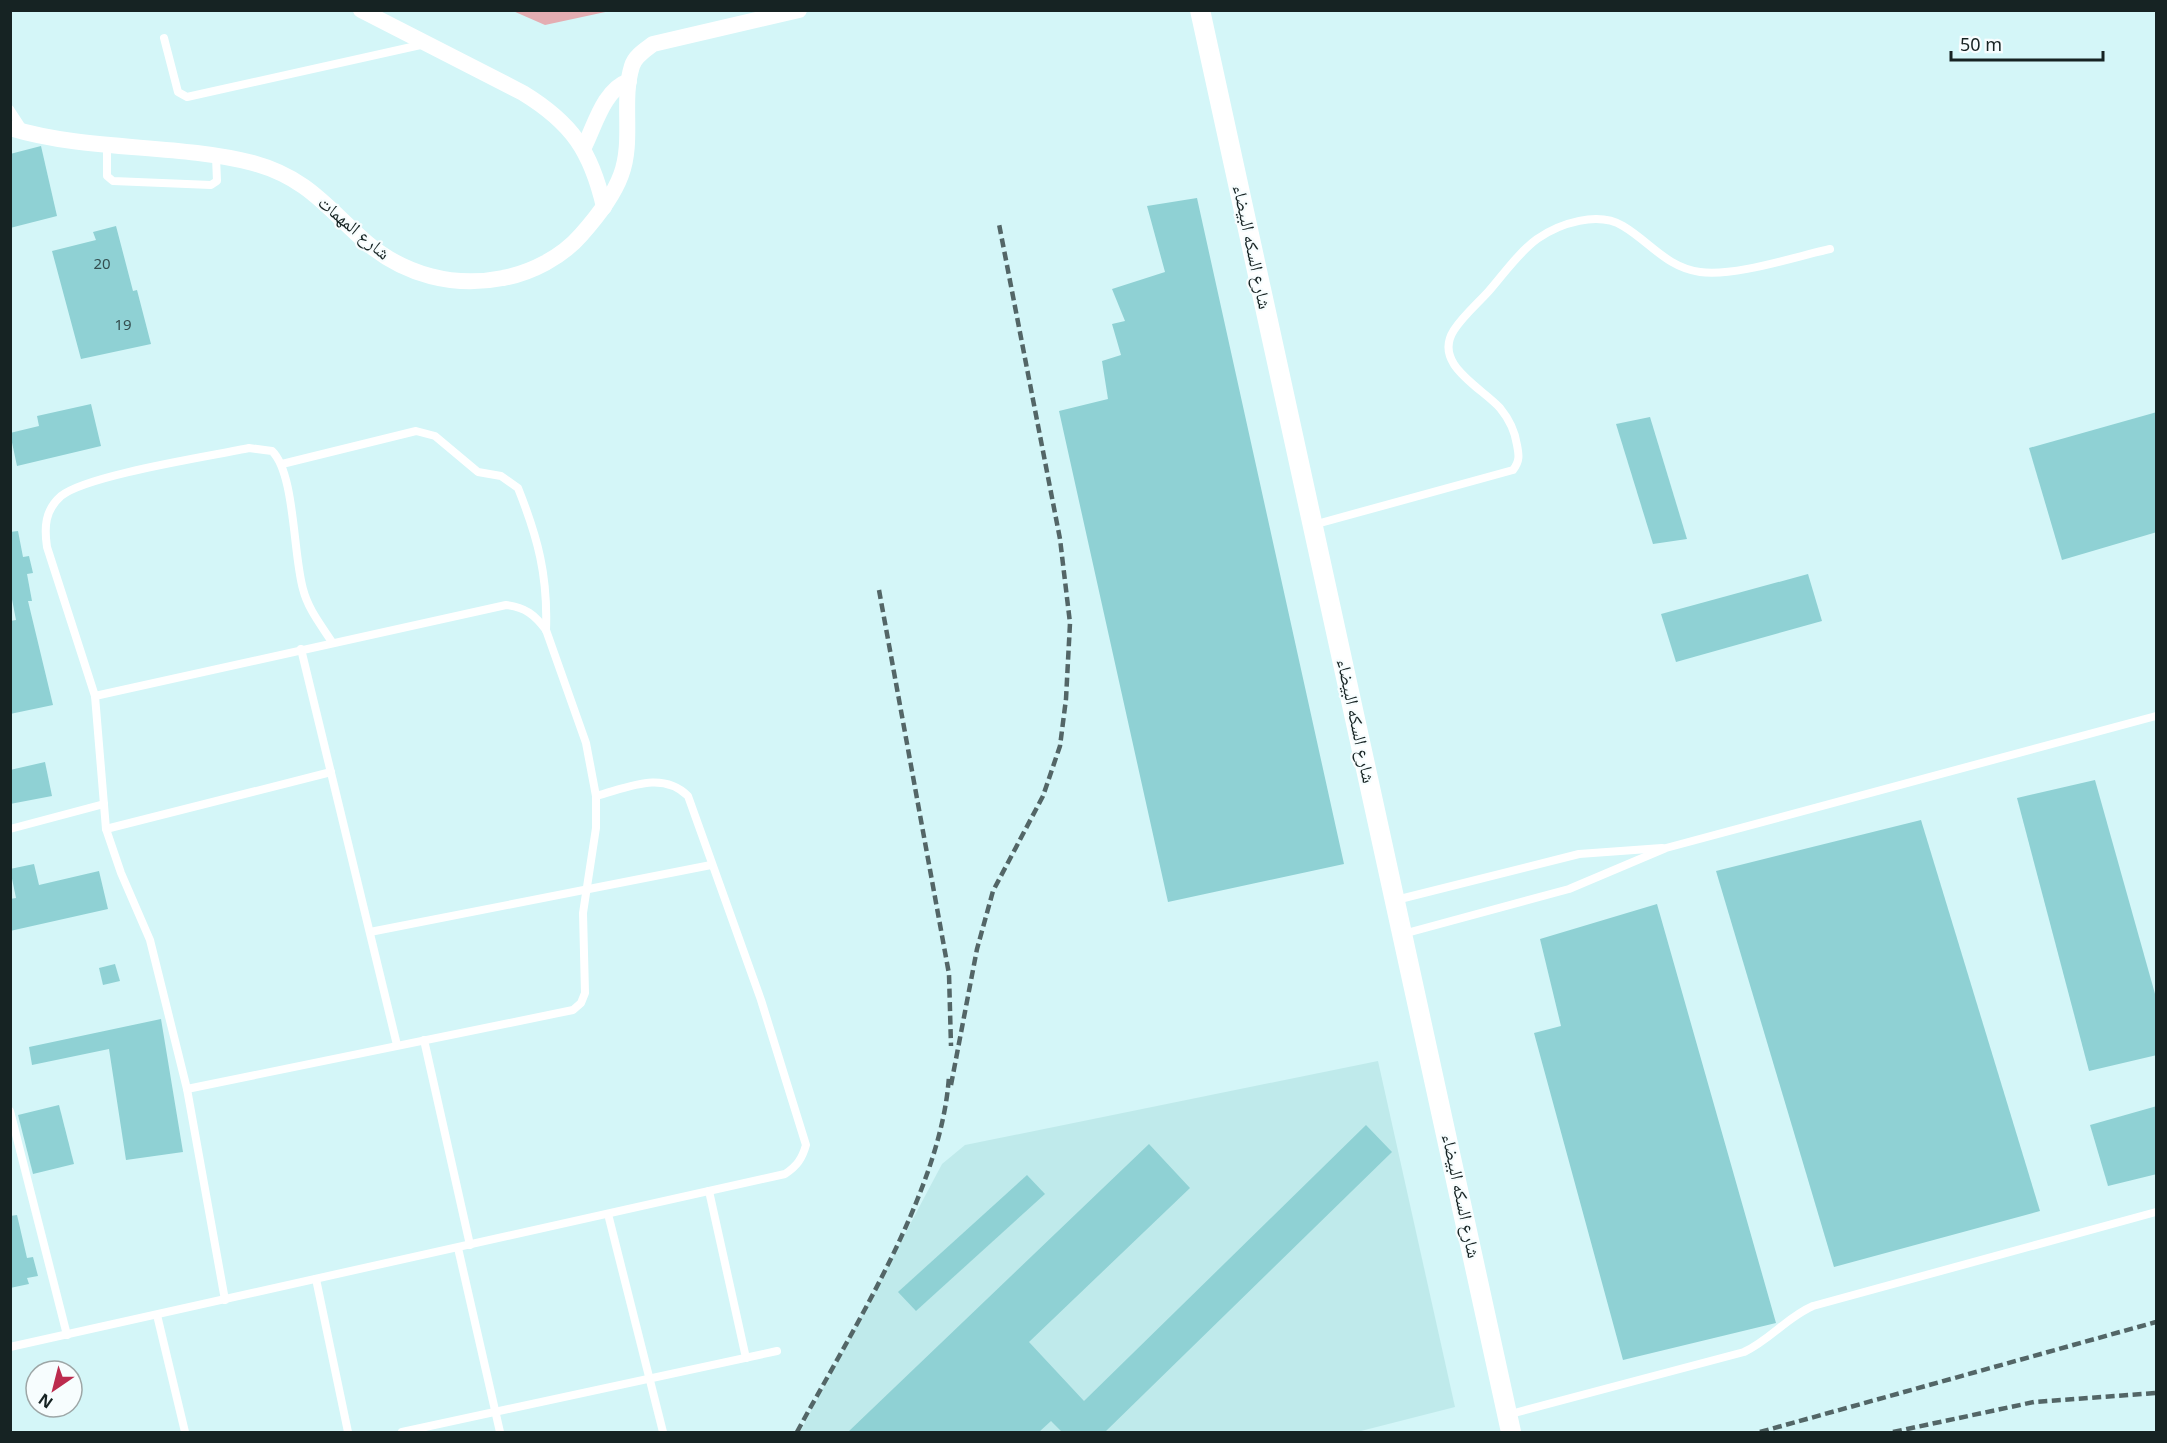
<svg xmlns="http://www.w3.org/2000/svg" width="2167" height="1443" font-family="'Noto Sans','Noto Naskh Arabic',sans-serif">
<rect width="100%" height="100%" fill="#d4f6f8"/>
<!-- built -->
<polygon fill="#bfeaeb" points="1378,1061 1455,1407 1357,1432 800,1432 942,1164 965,1145"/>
<!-- green -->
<polygon fill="#e4adb2" points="513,11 610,11 545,25"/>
<!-- building -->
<g fill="#8fd1d4">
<polygon points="41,146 57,216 10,228 10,154"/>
<polygon points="1197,198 1344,864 1168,902 1059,411 1108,399 1102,361 1121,355 1112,324 1125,321 1112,289 1165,272 1147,206"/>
<polygon points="116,226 133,291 137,290 151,344 81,359 52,251 96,240 93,232"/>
<polygon points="91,404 101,446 17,466 10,433 39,426 37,416"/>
<polygon points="2157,412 2157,532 2062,560 2029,448"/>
<polygon points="1650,417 1687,539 1653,544 1616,424"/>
<polygon points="18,531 23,557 29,556 33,573 27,574 32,601 28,601 53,705 10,714 10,621 16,620 10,589 10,532"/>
<polygon points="1808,574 1822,621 1676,662 1661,614"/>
<polygon points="45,762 52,796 10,804 10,770"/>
<polygon points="2095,780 2157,1001 2157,1055 2089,1071 2017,798"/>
<polygon points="1921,820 2040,1211 1834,1267 1716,871"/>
<polygon points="34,864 39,885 99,871 108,909 10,931 10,899 16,898 10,869"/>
<polygon points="1657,904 1776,1323 1623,1360 1534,1033 1561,1026 1540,939"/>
<polygon points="115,964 120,981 103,985 99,968"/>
<polygon points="161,1019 183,1152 126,1160 109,1049 32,1065 29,1047"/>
<polygon points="59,1105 74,1164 33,1174 18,1115"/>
<polygon points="2157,1106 2157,1174 2108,1186 2090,1125"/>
<polygon points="1366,1125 1392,1152 1105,1432 1062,1432 1051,1421 1039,1432 848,1432 1149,1144 1190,1188 1029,1342 1084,1401"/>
<polygon points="1027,1175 1045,1194 916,1311 898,1292"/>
<polygon points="17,1215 27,1258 33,1257 38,1276 27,1278 29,1284 10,1288 10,1216"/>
</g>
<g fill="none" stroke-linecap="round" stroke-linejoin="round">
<!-- service -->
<g stroke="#fff" stroke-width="8">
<polyline points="164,38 178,92 187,97 425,44"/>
<polyline points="10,109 25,132"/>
<polyline points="107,146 107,176 113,181 211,185 217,181 216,157"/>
<path d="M282,464L416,431L435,436L478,472L501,476L518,488C538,538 548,576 546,630"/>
<path d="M1313,525L1513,470C1520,461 1519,455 1517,445C1515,431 1509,419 1500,408C1481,387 1432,364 1454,330C1463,316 1477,304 1488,292C1503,275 1518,253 1537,239C1560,223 1598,211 1623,226C1650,242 1666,267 1700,272C1734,277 1794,257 1830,249"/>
<polyline points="301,649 397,1045"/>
<path d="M95,696L506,605C525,607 535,615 546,630L586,743L596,796V828L583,913L585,993L581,1003L573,1010L187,1089"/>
<polyline points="10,829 104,804"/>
<polyline points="106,829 331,772"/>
<polyline points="1396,900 1579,854 1662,848"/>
<polyline points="370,932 711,865"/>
<polyline points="1403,934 1569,889 1666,848 2156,716"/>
<polyline points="424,1040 470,1245"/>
<polyline points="10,1111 67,1335"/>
<polyline points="709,1191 746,1358"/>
<polyline points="608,1214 663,1432"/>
<polyline points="458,1248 500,1432"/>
<polyline points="316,1279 348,1432"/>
<path d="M225,1300L187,1089L150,940L121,873L106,829L95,696L47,547C44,527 45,510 61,496C86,475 211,456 249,448L272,451C295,473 293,554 303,589C308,609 321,625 332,642"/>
<polyline points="157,1315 185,1432"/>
<path d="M10,1347L785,1174C797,1166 802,1159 806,1145L761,1000L688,796C662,770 627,788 596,796"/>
<path d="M1507,1415L1744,1352C1770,1340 1787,1317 1813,1306L2156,1212"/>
<polyline points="402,1432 777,1351"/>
</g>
<!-- minor -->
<g stroke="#fff" stroke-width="16">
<path d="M361,10L523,93C572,123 591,151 604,207"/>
<path d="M10,128C90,152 174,143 253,163C308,178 328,209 367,243C405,275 454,288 503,278C531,273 562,257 581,235C597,217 613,197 621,175C634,140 621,101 632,66C635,56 645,50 653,44L799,10"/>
<path d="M584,147C595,125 604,89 629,81"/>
</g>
<!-- tertiary -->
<polyline stroke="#fff" stroke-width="20" points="1200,10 1511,1432"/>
<!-- rail -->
<g stroke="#536667" stroke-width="4.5" stroke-dasharray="9 4.5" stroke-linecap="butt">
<polyline points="879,590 949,974 951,1046"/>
<polyline points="951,1085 977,949 993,891 1043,796 1060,746 1066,699 1070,623 1060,539 999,224"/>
<path d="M797,1432C851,1332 942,1190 949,1076"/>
<polyline points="1760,1432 2156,1322"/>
<polyline points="1893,1432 2034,1402 2156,1393"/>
</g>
</g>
<g text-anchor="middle" stroke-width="4.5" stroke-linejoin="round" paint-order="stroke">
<!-- number labels -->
<g font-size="15" fill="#344e4f">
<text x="102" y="269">20</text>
<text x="123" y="330">19</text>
</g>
<!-- street labels -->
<g font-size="18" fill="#162323" stroke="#f7fdfe">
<text transform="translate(354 228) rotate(40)" y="6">شارع المهمات</text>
<text transform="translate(1252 247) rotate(78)" y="6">شارع السكه البيضاء</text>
<text transform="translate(1356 721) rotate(78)" y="6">شارع السكه البيضاء</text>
<text transform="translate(1461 1196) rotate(78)" y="6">شارع السكه البيضاء</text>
</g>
</g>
<!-- border -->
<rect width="2167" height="1443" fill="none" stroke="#162323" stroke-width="24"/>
<!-- north arrow -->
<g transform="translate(54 1389) rotate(215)"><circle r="28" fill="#f7fdfe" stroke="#9da6a6" stroke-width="1.5"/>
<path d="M0-4.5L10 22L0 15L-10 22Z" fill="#bc2b4e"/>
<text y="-9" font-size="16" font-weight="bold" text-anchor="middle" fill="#162323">N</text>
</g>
<!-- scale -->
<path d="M1951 51v9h152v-9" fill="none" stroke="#162323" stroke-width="3"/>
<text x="1960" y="51" font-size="18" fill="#162323" stroke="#f7fdfe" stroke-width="4.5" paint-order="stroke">50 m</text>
</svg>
